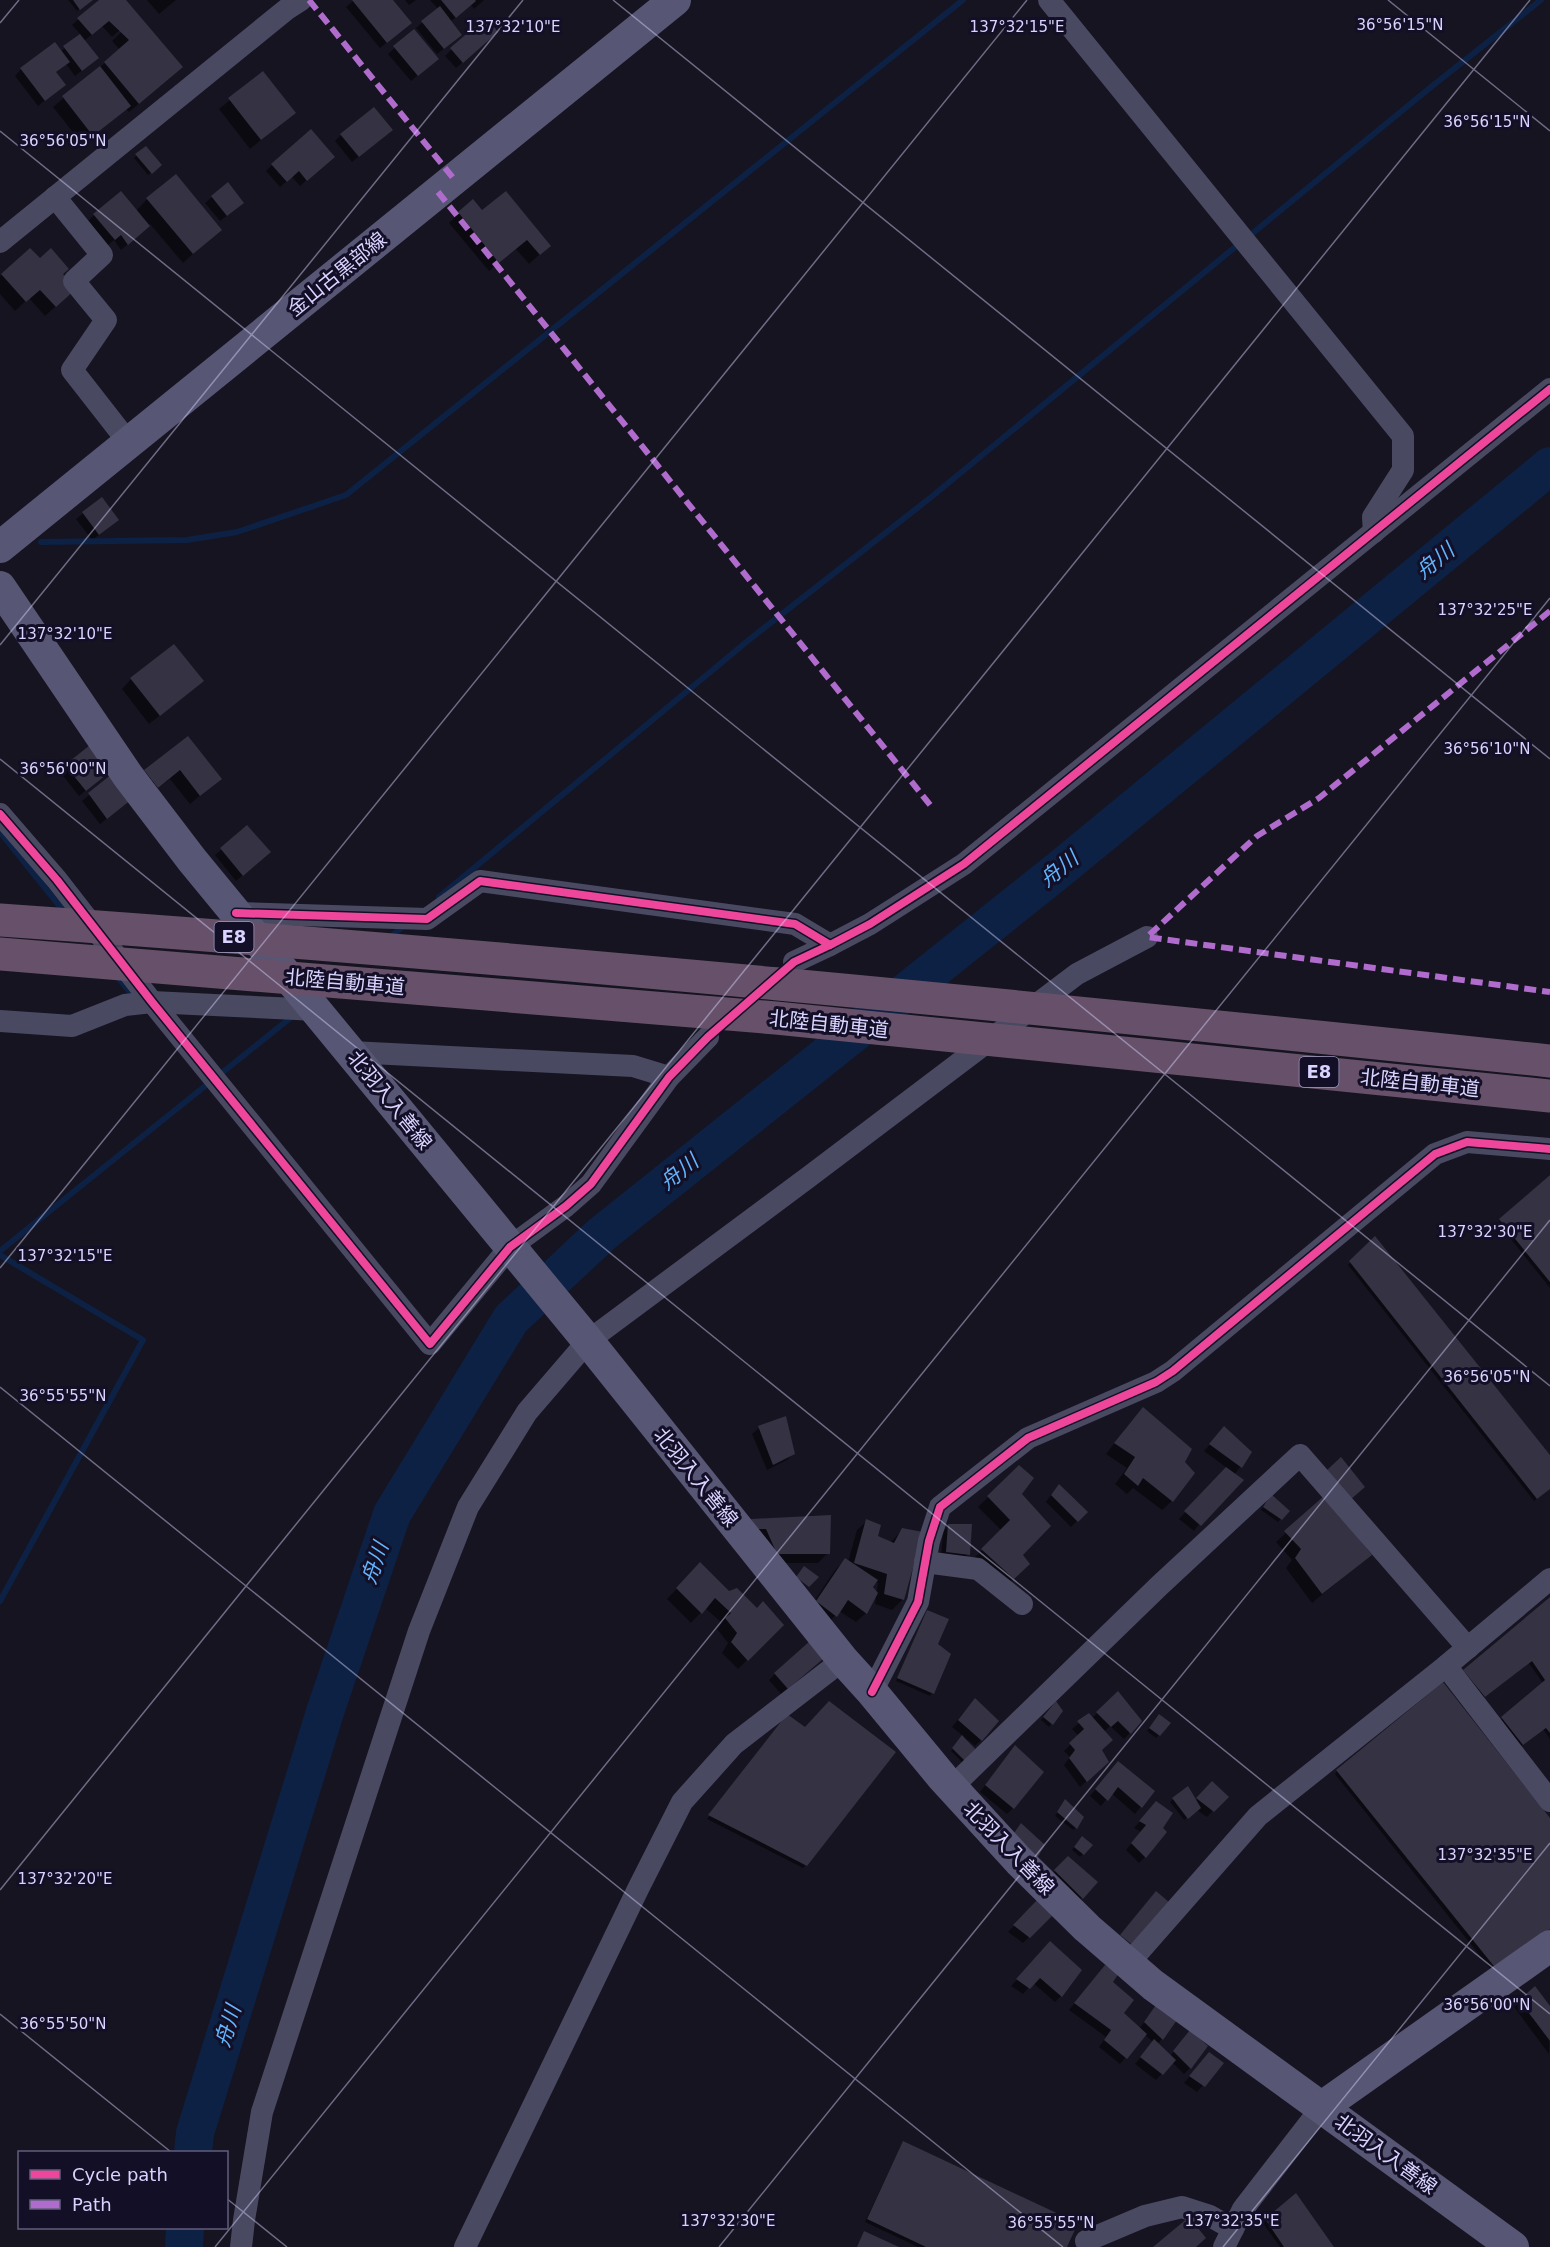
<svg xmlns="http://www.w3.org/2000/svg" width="1550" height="2247" font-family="'DejaVu Sans','Noto Sans JP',sans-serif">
<rect width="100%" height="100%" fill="#161421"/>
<!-- shadow -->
<g fill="#0007">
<polygon points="68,0 91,0 77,11"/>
<polygon points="101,0 125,0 171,77 129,112 126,109 83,145 53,107 120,50 112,41 122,31 120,30 112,37 102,26 84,41 90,64 75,76 66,64 55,73 64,85 38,106 15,76 21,69 60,52 81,35 72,25"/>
<polygon points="147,0 176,0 159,14"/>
<polygon points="354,0 391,0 404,29 380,48 346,7"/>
<polygon points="405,0 416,0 409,5"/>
<polygon points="430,0 484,0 474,9 471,5 450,22 454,41 437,54 416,28 438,9"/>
<polygon points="414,31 430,65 411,81 388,54"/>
<polygon points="490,38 456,68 445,56 451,50"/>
<polygon points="263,73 294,113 250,149 219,109"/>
<polygon points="341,135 385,136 352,162 335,141"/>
<polygon points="145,148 160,165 148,175 134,158"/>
<polygon points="326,163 300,186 292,177 280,187 266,171 272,165"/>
<polygon points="212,197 236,209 220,221 205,203"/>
<polygon points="147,199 220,230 183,263 150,224 121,250 114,240 108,245 88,221 94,215 136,211"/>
<polygon points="482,212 549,246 529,264 516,249 489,271 449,223 459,213"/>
<polygon points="30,250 39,260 61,274 64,299 45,316 29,298 15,311 0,294 0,276"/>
<polygon points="102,499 111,526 92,540 76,519"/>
<polygon points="131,679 192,690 149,724 122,689"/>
<polygon points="187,738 220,779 190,804 170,779 148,796 135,781"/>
<polygon points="90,747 103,777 79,796 60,772"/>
<polygon points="112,776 124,805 100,824 82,801"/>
<polygon points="247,827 263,858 236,881 215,855"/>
<polygon points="1550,1177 1550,1288 1498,1223"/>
<polygon points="1375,1238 1550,1458 1550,1488 1534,1501 1348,1265"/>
<polygon points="785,1418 794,1453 787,1460 767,1470 752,1434 759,1428"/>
<polygon points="1133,1419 1183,1462 1172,1501 1162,1510 1133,1488 1127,1494 1115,1484 1127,1468 1106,1454"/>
<polygon points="1218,1435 1250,1453 1194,1531 1179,1519 1227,1468 1204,1451"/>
<polygon points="1019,1467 1021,1555 1028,1564 1004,1588 972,1560 1002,1531 978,1507"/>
<polygon points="1053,1492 1086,1512 1071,1527 1046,1502"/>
<polygon points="1324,1498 1370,1555 1312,1603 1286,1568 1292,1560 1276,1542"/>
<polygon points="1268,1499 1288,1511 1278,1522 1261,1510"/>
<polygon points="752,1520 828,1553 818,1563 767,1563"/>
<polygon points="867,1521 876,1537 890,1543 902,1530 921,1534 902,1600 892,1610 875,1604 878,1583 874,1582 866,1613 856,1622 839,1611 826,1626 807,1612 835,1570 845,1560 848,1562 857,1530"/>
<polygon points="949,1525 968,1554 962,1561 941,1558 943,1532"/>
<polygon points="691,1574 729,1593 782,1625 738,1669 722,1653 728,1643 717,1629 722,1623 705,1608 691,1623 667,1599"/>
<polygon points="1550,1599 1550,1739 1543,1729 1520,1747 1499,1721 1543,1683 1528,1662 1482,1699 1462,1673"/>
<polygon points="927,1612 936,1644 932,1693 930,1696 896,1681"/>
<polygon points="815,1666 781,1694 769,1680 775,1674"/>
<polygon points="1118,1693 1130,1733 1124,1739 1110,1726 1104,1732 1100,1750 1101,1768 1080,1787 1064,1765 1070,1757 1064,1751 1079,1736 1072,1729 1089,1715 1092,1718"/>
<polygon points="1056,1704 1061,1711 1049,1727 1041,1720"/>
<polygon points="969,1706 981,1740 975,1746 968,1740 966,1742 964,1764 951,1751 963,1736 952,1727"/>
<polygon points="785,1719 806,1865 803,1868 707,1819"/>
<polygon points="1156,1719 1159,1735 1156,1738 1147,1731"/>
<polygon points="1009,1753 1013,1808 1007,1814 980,1792"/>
<polygon points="1112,1769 1153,1791 1135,1814 1111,1793 1101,1806 1090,1796"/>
<polygon points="1337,1771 1550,1820 1550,1928 1493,1972 1335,1774"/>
<polygon points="1206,1789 1226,1797 1207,1817 1197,1810 1184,1820 1170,1802 1173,1799 1195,1801"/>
<polygon points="1063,1804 1076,1828 1073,1830 1055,1816"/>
<polygon points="1150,1810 1145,1857 1139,1863 1126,1850 1141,1832 1134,1828"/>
<polygon points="1079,1841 1091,1845 1080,1857 1072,1850"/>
<polygon points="1068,1858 1095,1882 1076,1904 1049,1877"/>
<polygon points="1038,1901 1050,1916 1023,1943 1008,1932"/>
<polygon points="1044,1949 1061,1996 1055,2002 1033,1983 1023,1994 1011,1986"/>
<polygon points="1099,1973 1111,1983 1122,2013 1139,2029 1158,2004 1162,2039 1157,2044 1170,2056 1184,2039 1190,2068 1184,2074 1172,2062 1156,2080 1135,2064 1153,2042 1145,2035 1120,2064 1099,2047 1106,2037 1069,2010"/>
<polygon points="1520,2001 1550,2009 1549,2054 1514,2007"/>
<polygon points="1203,2060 1222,2064 1197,2092 1184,2083"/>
<polygon points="901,2146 1065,2247 918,2247 865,2222"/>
<polygon points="1266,2220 1332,2247 1280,2247 1263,2223"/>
</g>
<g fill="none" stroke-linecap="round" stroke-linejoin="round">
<!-- stream -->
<g stroke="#0d2144" stroke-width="6">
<polyline points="1248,237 1431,87 1541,0"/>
<polyline points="41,542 187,540 237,532 346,495 963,0"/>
<polyline points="0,832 66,914"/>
<polyline points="439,897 750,639 930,498 1240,243"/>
<polyline points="388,939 406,924"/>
<polyline points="116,975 134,997"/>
<polyline points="218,1076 294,1015"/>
<polyline points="0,1251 210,1082"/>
<polyline points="0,1255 143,1340 0,1601"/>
</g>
<!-- river -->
<g stroke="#0d2144" stroke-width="38">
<polyline points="193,2152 195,2133 325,1712 392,1514 511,1319 602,1234 1055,873 1550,466"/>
<polyline points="184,2247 185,2228"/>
</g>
</g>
<!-- building -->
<g fill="#343243">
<polygon points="73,0 93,0 80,10"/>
<polygon points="99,0 126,0 183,67 139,104 104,62 129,40 109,21 92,35 77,18"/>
<polygon points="352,0 393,0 412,23 387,43"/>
<polygon points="441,0 475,0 476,1 456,18"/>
<polygon points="440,6 462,35 444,49 421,21"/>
<polygon points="486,17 498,32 463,63 450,48"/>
<polygon points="414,29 439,59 418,76 393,46"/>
<polygon points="80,34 99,58 82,71 63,46"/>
<polygon points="55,42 70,62 56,72 66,85 45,101 20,68"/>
<polygon points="100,66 131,106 93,136 62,96"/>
<polygon points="263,71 296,113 261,140 228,98"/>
<polygon points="374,107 393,130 359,157 340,134"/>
<polygon points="311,129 335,157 307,181 299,171 287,182 271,164"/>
<polygon points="146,146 162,165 152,174 135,154"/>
<polygon points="176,174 222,230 193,254 146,198"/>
<polygon points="228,182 244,203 227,216 211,196"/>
<polygon points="121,191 150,226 128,245 121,235 115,240 93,214"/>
<polygon points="506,191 551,246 540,255 527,240 499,263 458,212 473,199 482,210"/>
<polygon points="30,248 40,258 51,248 69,269 63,274 76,289 56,307 40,290 26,302 1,274"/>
<polygon points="102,497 119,520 99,535 82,512"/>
<polygon points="174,644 204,681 160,716 130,678"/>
<polygon points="188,736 222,779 200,796 180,770 158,788 144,770"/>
<polygon points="90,745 111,771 86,791 65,765"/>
<polygon points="112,774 132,799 107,819 88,793"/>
<polygon points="247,825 271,852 243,876 220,848"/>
<polygon points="1550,1175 1550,1282 1499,1219"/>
<polygon points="1375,1236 1550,1455 1550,1489 1537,1499 1349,1261"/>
<polygon points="1143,1407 1192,1449 1185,1462 1195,1473 1173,1502 1143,1478 1138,1486 1124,1474 1135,1457 1114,1443"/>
<polygon points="786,1416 795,1454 773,1465 758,1426"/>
<polygon points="1224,1426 1252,1452 1242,1468 1209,1444"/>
<polygon points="1341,1457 1365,1487 1350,1500 1327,1470"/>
<polygon points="1019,1465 1034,1478 1022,1494 1051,1526 1023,1555 1030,1564 1014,1579 981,1549 1010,1520 987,1496"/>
<polygon points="1226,1467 1244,1480 1201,1526 1184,1511"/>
<polygon points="1059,1484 1088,1512 1078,1522 1051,1495"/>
<polygon points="1271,1494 1290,1511 1282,1520 1263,1507"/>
<polygon points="1324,1496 1372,1555 1322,1594 1295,1558 1301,1549 1284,1531"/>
<polygon points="831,1515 830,1554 777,1554 766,1529 755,1529 751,1519"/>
<polygon points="866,1519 881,1525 878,1536 894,1543 902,1528 923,1532 904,1600 884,1594 887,1574 854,1563"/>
<polygon points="948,1524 972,1524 970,1555 946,1552"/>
<polygon points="845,1558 878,1580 873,1587 878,1593 867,1614 848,1600 837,1617 816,1601"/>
<polygon points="700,1562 729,1591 737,1588 757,1608 763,1601 784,1625 748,1661 731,1642 737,1633 725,1618 731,1613 715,1598 702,1614 676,1588"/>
<polygon points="804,1566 819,1577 809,1587 796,1577"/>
<polygon points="1550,1597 1550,1733 1546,1728 1523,1745 1501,1717 1545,1680 1532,1661 1485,1697 1463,1670"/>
<polygon points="927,1610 949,1619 938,1644 951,1654 934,1694 897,1678"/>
<polygon points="810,1641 823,1659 788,1689 774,1673"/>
<polygon points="1443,1682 1550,1818 1550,1929 1497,1970 1336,1770"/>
<polygon points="1118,1691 1142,1721 1131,1734 1118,1721 1111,1727 1096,1712"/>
<polygon points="975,1698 999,1721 982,1741 958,1720"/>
<polygon points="829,1701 896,1752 807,1866 708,1815 787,1714 805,1727"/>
<polygon points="1056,1701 1063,1711 1053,1725 1043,1717"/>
<polygon points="1089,1713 1113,1740 1102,1750 1109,1762 1087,1782 1069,1758 1075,1750 1069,1743 1084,1729 1077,1721"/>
<polygon points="1159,1714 1171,1723 1160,1736 1149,1728"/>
<polygon points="962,1735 978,1752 967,1763 952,1748"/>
<polygon points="1015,1745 1044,1772 1014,1809 985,1785"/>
<polygon points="1118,1761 1155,1791 1142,1808 1118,1787 1108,1801 1095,1789"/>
<polygon points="1212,1781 1229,1797 1214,1812 1196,1798"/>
<polygon points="1188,1786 1201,1808 1188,1819 1172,1798"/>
<polygon points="1065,1799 1084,1817 1077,1829 1057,1812"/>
<polygon points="1156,1801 1173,1813 1163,1828 1167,1832 1146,1858 1131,1843 1146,1825 1139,1821"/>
<polygon points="1021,1823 1045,1845 1036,1860 1010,1839"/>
<polygon points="1082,1836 1093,1845 1084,1855 1074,1847"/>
<polygon points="1068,1856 1098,1882 1083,1899 1054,1870"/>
<polygon points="1156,1891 1170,1903 1135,1947 1120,1935"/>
<polygon points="1038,1899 1052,1916 1030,1938 1013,1925"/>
<polygon points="1050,1941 1082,1970 1062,1997 1040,1978 1030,1989 1016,1979"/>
<polygon points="1105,1965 1119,1973 1113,1982 1134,2000 1124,2013 1147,2034 1127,2059 1104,2040 1111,2030 1074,2003"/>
<polygon points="1535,1986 1550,2006 1550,2041 1519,2000"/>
<polygon points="1158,2002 1177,2020 1163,2040 1144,2022"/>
<polygon points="1190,2030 1208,2046 1191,2069 1173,2051"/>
<polygon points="1154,2039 1176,2060 1163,2075 1140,2057"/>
<polygon points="1209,2052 1224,2063 1205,2087 1189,2076"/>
<polygon points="903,2141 1078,2223 1067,2247 926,2247 867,2219"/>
<polygon points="1296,2193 1334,2247 1284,2247 1265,2219"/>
<polygon points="1189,2217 1206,2238 1196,2247 1153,2247"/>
<polygon points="864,2231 899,2247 857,2247"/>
</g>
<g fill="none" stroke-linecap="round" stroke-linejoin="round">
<!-- minor -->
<g stroke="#4a4962" stroke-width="22">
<polyline points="1049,0 1403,436 1403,470 1373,517 1374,532"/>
<polyline points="55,197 102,255 74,281 106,320 72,370 129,443"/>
<polyline points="0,242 287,9 301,0"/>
<polyline points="0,814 57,880 152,1002 430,1344 510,1247 566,1206 591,1184 669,1077 708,1037"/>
<polyline points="236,913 427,919 480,881 795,924 830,945 794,962"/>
<polyline points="830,945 870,924 964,864 1550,389"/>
<polyline points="0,1021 72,1026 125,1005 152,1002 317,1010"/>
<polyline points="351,1052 633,1066 669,1077"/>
<polyline points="925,1562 978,1569 1022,1604"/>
<polyline points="1446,1666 1550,1801"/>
<polyline points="872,1692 918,1602 929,1541 940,1507 1028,1438 1156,1382 1173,1371 1435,1154 1467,1142 1550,1149"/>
<polyline points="952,1787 1159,1586 1300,1455 1468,1648"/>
<polyline points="1128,1964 1258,1816 1446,1666 1550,1579"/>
<polyline points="1086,2241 1145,2216 1182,2207 1210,2216 1233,2229"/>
<polyline points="241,2247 244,2220 262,2112 419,1631 468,1507 527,1412 588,1341 810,1176 1077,974 1147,937"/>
<polyline points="465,2247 638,1889 682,1802 734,1744 843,1660"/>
<polyline points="1224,2247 1243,2209 1322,2107"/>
</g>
<!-- secondary -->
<g stroke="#575674" stroke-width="32">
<polyline points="0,547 675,0"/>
<polyline points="0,587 128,776 192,860 588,1341 843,1660 872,1692 943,1778 1019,1861 1087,1928 1153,1985 1513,2247"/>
<polyline points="1322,2107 1550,1946"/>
</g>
<!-- motorway -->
<g stroke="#67516a" stroke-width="33">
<path d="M0,920C518,956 1034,1007 1550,1061"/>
<polyline points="0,954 776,1018 1550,1096"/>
</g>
<!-- quiet -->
<g stroke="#b06ccc" stroke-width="6" stroke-dasharray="12 6" stroke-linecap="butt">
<polyline points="309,0 454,179"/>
<polyline points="438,192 931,806"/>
<polyline points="1550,611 1319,798 1257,836 1147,937 1550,992"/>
</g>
<defs>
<g id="cycleway">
<polyline points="0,814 57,880 152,1002 430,1344 510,1247 566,1206 591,1184 669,1077 708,1037 794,962 830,945 795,924 480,881 427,919 236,913"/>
<polyline points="830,945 870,924 964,864 1550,389"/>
<polyline points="872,1692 918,1602 929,1541 940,1507 1028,1438 1156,1382 1173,1371 1435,1154 1467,1142 1550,1149"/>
</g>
</defs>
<!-- cycleway casing -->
<use href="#cycleway" stroke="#130f26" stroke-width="11"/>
<!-- cycleway -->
<use href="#cycleway" stroke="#ed469a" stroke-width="8"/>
</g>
<!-- ticks -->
<path fill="none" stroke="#d9d4ff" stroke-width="1.5" stroke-opacity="0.45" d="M613,0L1550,759M1388,0L1550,131M0,23L19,0M0,131L1550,1386M0,645L523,0M0,759L1550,2014M0,1268L1027,0M0,1387L1063,2247M0,1890L1530,0M0,2014L171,2152M226,2198L287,2247M215,2247L1550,598M719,2247L1550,1220M1223,2247L1550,1843"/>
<g text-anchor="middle" stroke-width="6" stroke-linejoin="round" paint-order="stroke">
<!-- shield labels -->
<g fill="#130f26" stroke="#9e99be" stroke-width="1.5">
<rect x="214.5" y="922" width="39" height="30" rx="4.5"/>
<rect x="1299.5" y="1057" width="39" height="30" rx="4.5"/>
</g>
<g font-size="18" font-weight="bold" fill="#d9d4ff">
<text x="234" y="943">E8</text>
<text x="1319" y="1078">E8</text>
</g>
<!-- street labels -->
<g font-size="20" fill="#d9d4ff" stroke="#130f26">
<text transform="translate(337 274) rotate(-39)" y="7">金山古黒部線</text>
<text transform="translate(345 982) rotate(5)" y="7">北陸自動車道</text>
<text transform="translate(829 1024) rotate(6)" y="7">北陸自動車道</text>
<text transform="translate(1420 1083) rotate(6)" y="7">北陸自動車道</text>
<text transform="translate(390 1100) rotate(51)" y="7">北羽入入善線</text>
<text transform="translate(696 1477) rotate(51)" y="7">北羽入入善線</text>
<text transform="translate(1009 1848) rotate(46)" y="7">北羽入入善線</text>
<text transform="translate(1386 2154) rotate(36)" y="7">北羽入入善線</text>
</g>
<!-- water labels -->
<g font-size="21" font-style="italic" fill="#62b6ff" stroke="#130f26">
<text transform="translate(1435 561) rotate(-39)" y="7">舟川</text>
<text transform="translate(1059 869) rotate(-39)" y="7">舟川</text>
<text transform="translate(679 1172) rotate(-39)" y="7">舟川</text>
<text transform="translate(375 1563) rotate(-71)" y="7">舟川</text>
<text transform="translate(228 2026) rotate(-73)" y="7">舟川</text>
</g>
</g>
<g font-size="15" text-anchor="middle" fill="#d9d4ff" stroke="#130f26" stroke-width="6" stroke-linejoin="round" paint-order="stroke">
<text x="1400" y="30">36°56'15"N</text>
<text x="513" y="32">137°32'10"E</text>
<text x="1017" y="32">137°32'15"E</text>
<text x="1487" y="127">36°56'15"N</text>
<text x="63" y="146">36°56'05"N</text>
<text x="1485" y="615">137°32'25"E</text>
<text x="65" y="639">137°32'10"E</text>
<text x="1487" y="754">36°56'10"N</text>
<text x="63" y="774">36°56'00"N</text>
<text x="1485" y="1237">137°32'30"E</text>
<text x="65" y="1261">137°32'15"E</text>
<text x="1487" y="1382">36°56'05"N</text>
<text x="63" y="1401">36°55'55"N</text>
<text x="1485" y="1860">137°32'35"E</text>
<text x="65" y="1884">137°32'20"E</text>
<text x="1487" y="2010">36°56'00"N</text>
<text x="63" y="2029">36°55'50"N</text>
<text x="728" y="2226">137°32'30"E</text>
<text x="1232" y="2226">137°32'35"E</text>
<text x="1051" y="2228">36°55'55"N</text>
</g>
<!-- legend -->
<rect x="18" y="2151" width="210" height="78" fill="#130f26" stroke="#625e7d" stroke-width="1.5"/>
<rect x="30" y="2170" width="30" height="9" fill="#ed469a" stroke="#625e7d" stroke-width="1.5"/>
<text x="72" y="2181" font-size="18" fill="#d9d4ff">Cycle path</text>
<rect x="30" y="2200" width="30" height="9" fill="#b06ccc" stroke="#625e7d" stroke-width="1.5"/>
<text x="72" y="2211" font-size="18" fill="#d9d4ff">Path</text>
</svg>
